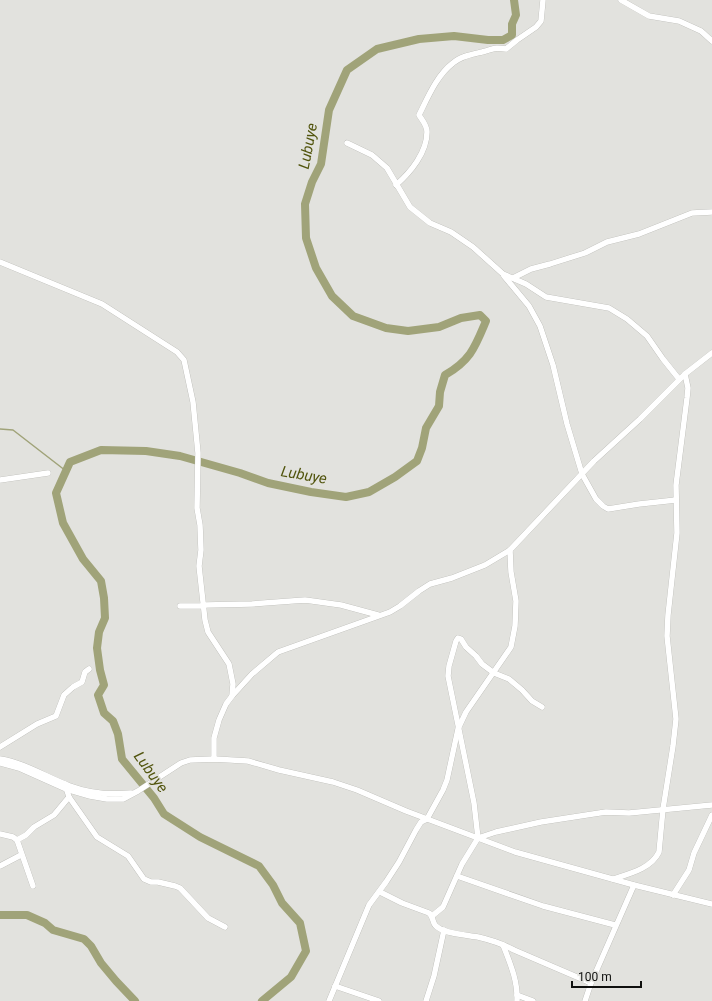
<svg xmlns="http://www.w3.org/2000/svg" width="712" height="1001" font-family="Roboto,sans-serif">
<rect width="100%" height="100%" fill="#e2e2de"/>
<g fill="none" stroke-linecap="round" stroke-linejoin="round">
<!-- stream -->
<polyline stroke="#a0a379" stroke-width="1.5" points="0,429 13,430 66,471"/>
<!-- river -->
<g stroke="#a0a379" stroke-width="8">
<polyline points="0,915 27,915 45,923 53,930 84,939 91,946 101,963 116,981 135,1001"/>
<path d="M262,1001L291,977L306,951L300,923L282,903L273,885L259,866L200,837L164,814L154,798L122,759L118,734L113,721L104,713L98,695L104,685L100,670L97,648L99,632L105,618L104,598L101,581L83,559L63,523L56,493L70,462L101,450L146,451L180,456L240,473L268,483L311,492L346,497L369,492L395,477L417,461L422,448L426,428L439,406L440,392L445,375C471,360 475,347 486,321L480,315L461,318L439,327L408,331L386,328L353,316L332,296L316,268L306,238L305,204L312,182L321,164L329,110L347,70L377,49L419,39L454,36L488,40H503L512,35V24L516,15L514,0"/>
</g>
<defs>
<g id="minor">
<polyline points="621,0 649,16 679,21 701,31 712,41"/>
<polyline points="347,143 372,155 387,168 410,207 430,223 451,232 473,247 503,274 526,284 546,297 609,308 627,319 647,336 663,359 679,379"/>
<path d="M396,185C411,172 427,152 427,132C427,125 422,120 419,115C428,97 437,75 453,63C461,56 473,54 482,52C494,49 494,47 506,49L517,40L536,27L541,21L543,0"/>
<polyline points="0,262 102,304 177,352 184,360 193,402 198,453 197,508 200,525 201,550 199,566 205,620 208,632 229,664 233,684 232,696 226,704 219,720 214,738 214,759"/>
<polyline points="504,276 529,306 540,326 553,365 567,424 582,474 596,499 603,506 608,509 639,504 676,500"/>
<polyline points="513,278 531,269 550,264 585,253 607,242 639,234 692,213 712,212"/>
<polyline points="0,480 48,473"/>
<polyline points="180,606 202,606 205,605 252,604 305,600 341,605 378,615"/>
<polyline points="232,696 252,674 278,652 390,612 400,606 419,591 430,584 452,578 485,565 510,550 594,461 640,419 685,374 712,353"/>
<polyline points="542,707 532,701 522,690 509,679 494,673 482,664 476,656 466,647 461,639 458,638 456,641 449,666 448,676 474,803 478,838 496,832 541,822 606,812 629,813 712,805"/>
<polyline points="0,747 37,724 56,716 64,695 73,687 82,682 85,672 89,669"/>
<path d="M0,759C25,763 46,777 70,786C89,793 111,795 131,793"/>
<polyline points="0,763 19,768 66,789 90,796 107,799 123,799 138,791 181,763 190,760 214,759 248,761 279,770 333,782 357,790 406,811 515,852 634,885 712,904"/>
<polyline points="65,784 69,797 97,837 128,856 144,879 151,882 158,882 175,886 180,888 208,918 225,927"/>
<polyline points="0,834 13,837 17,840 33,886"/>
<polyline points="17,840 26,835 34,827 54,815 69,797"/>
<polyline points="0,866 21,855"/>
<polyline points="457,876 543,906 615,925"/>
<path d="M613,879C628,874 651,869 659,852L663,809L673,746L676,719L667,636L668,615L677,533L676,485L687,398L688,388L685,374"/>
<path d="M380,892L402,903L429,913C434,917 432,923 436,926C444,934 467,935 478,937C491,940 503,944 514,950L591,983"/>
<polyline points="673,895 689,870 694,853 712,815"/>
<polyline points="432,916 443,907 462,864 478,838"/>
<path d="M503,945C510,963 518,981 517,1001"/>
<polyline points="335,986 379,1001"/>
<polyline points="517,995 533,1001"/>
<polyline points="329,1001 369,905 386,882 399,862 416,830 421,822 427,819 443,790 447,780 458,729 466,712 511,647 515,626 516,601 511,572 510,550"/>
<polyline points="426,1001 434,976 444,930"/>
<polyline points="585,1001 591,983 634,885"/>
</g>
</defs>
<!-- minor casing -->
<use href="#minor" stroke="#b2b2ad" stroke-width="6"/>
<!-- minor -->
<use href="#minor" stroke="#fff" stroke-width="5.5"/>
</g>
<g text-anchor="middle" stroke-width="3" stroke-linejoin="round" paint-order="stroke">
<!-- water labels -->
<g font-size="15" font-style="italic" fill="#52550e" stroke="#e2e2de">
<text transform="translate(308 146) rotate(-79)" y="5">Lubuye</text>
<text transform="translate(304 475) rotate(10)" y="5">Lubuye</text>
<text transform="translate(151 772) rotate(54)" y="5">Lubuye</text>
</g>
</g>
<!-- scale -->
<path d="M572 981v6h69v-6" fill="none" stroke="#0f100e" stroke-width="2"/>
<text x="578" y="981" font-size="12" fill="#0f100e" stroke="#e2e2de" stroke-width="3" paint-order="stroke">100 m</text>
</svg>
